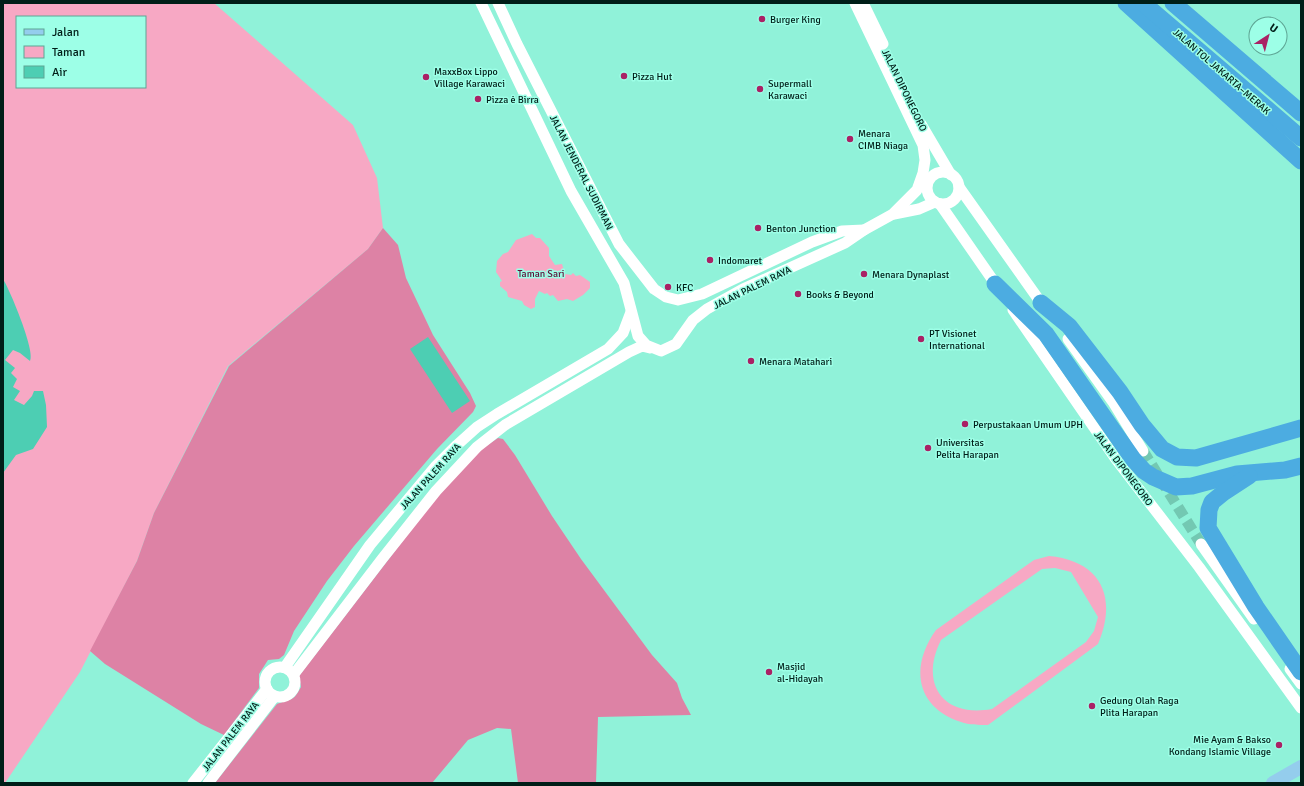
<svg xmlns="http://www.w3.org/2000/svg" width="1304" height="786" font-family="Signika,sans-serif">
<rect width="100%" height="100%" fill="#90f2d9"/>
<!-- green -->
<g fill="#f7a8c4" fill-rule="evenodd">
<path d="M3,3H214L353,125L377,178L383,228L368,249L228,366L154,513L137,561L80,672L5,783H3ZM17,17H145V87H17Z"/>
<polygon points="532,234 536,238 540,238 549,248 549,256 555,265 562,264 565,274 571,275 573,273 576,276 580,275 590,282 590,288 583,295 573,301 567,299 558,301 553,295 550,296 547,293 545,294 539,291 535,299 535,307 531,309 524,305 522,301 508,297 507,292 500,286 500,282 502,281 496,272 497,261 503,254 508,252 516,240"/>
<path d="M1049,556C1101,561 1118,597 1098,644L988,725C979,725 969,725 961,722C915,707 910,666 936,630L1034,560ZM1055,568L1071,572L1098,617L1094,631L1086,642L992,709C943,718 919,684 941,640L1042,569Z"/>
</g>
<!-- forest -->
<g fill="#dd82a5">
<polygon points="383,228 398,245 406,278 433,335 470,393 476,406 473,412 437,449 354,546 327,581 294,631 284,655 279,659 268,660 259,674 259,688 224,735 201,724 105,664 90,651 137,561 154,513 229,366 368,249"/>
<path d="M498,438L503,439L515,455L552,516L581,559L652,655L677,683L682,698L691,715L598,717L596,783H518L511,729L497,728L468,740L432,783H215L277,704C292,698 293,702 301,687L299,676L438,495L480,450Z"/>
</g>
<!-- water -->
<g fill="#4dceb3">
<path d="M3,279C10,290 36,352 30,361L20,353L13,350L5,360L15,368L11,373L17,379L13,387L20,391L14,400L24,405L32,396L34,391H43L46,405L47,427L33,449L16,455L3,473Z"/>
<polygon points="428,337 470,401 452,413 410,349"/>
</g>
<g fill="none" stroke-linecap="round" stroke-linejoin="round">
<!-- tertiary-tunnel -->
<polyline stroke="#73c8b2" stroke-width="11" stroke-dasharray="11 5.5" stroke-linecap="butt" points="1143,451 1201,544"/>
<!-- tertiary -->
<g stroke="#fff" stroke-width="11">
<polyline points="481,3 571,191 624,283 638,336 646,345 661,351 676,344 693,320 707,309 743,289 845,243 864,230 893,214 917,190 923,173 925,160 923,145 855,3"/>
<polyline points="498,3 517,44 619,244 654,289 666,297 678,300 702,294 812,242 842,231 864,230"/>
<polyline points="863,3 883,44"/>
<polyline points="921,124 951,175"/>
<circle cx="943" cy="188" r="16"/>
<polyline points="959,187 1044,307"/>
<polyline points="940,204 999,289"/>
<polyline points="894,214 919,209 935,202"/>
<polyline points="1013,310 1115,458 1199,567 1301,708"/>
<polyline points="1068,339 1113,402 1143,451"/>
<polyline points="1201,544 1254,619"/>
<circle cx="280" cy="682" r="15"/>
<polyline points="285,667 370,545 435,467 457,445 477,427 497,414 608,349 623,333 631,312"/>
<polyline points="1290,669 1301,684"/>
<polyline points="294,674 382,559 436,491 477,447 505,425 629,352 642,346 650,348"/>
<polyline points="193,783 267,689"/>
<polyline points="208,783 275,696"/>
</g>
<!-- primary -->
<polyline stroke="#94cded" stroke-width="14" points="1273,783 1301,767"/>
<!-- motorway -->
<g stroke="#4cace1" stroke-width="17">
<polyline points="1126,3 1301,161"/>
<polyline points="1143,3 1301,138"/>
<polyline points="1173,3 1301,113"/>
<polyline points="995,284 1046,334 1133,459 1144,471 1153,477 1176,487 1192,486 1237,474 1285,470 1301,466"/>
<polyline points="1041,303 1069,326 1120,392 1142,425 1162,449 1177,457 1196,458 1301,428"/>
<polyline points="1249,476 1223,493 1212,502 1209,510 1208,528 1256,607 1301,672"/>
</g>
</g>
<!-- markers -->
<g fill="#aa2165" stroke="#9dffe7" stroke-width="1.5">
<circle cx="762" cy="19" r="4"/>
<circle cx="624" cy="76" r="4"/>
<circle cx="426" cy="77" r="4"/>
<circle cx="760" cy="89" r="4"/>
<circle cx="478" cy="99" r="4"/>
<circle cx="850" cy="139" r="4"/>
<circle cx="758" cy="228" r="4"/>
<circle cx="710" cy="260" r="4"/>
<circle cx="864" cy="274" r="4"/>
<circle cx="668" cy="287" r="4"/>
<circle cx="798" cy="294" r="4"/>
<circle cx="921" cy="339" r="4"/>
<circle cx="751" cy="361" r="4"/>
<circle cx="965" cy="424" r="4"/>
<circle cx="928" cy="448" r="4"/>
<circle cx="769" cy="672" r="4"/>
<circle cx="1092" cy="706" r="4"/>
<circle cx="1279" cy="745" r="4"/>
</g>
<g text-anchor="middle" stroke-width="3" stroke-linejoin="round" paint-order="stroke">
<!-- poi labels -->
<g font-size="10" fill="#001e18" stroke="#9dffe7" text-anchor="start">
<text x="770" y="23">Burger King</text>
<text x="434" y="75">MaxxBox Lippo<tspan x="434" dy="12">Village Karawaci</tspan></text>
<text x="632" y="80">Pizza Hut</text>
<text x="768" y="87">Supermall<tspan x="768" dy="12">Karawaci</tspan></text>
<text x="486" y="103">Pizza ė Birra</text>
<text x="858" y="137">Menara<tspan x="858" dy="12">CIMB Niaga</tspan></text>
<text x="766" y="232">Benton Junction</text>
<text x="718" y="264">Indomaret</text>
<text x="872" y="278">Menara Dynaplast</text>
<text x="676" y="291">KFC</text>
<text x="806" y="298">Books &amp; Beyond</text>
<text x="929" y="337">PT Visionet<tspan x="929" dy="12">International</tspan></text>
<text x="759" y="365">Menara Matahari</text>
<text x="973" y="428">Perpustakaan Umum UPH</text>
<text x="936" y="446">Universitas<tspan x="936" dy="12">Pelita Harapan</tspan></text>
<text x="777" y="670">Masjid<tspan x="777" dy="12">al-Hidayah</tspan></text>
<text x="1100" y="704">Gedung Olah Raga<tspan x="1100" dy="12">Plita Harapan</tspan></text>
<text x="1271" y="743" text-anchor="end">Mie Ayam &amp; Bakso<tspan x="1271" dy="12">Kondang Islamic Village</tspan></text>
</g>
<!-- street labels -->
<g font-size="10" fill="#001e18" stroke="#9dffe7">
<text transform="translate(1222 71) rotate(41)" y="4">JALAN TOL JAKARTA–MERAK</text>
<text transform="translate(905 90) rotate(64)" y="4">JALAN DIPONEGORO</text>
<text transform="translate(582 172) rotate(63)" y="4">JALAN JENDERAL SUDIRMAN</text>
<text transform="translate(752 287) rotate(-26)" y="4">JALAN PALEM RAYA</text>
<text transform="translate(1124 468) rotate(53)" y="4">JALAN DIPONEGORO</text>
<text transform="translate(430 476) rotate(-48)" y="4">JALAN PALEM RAYA</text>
<text transform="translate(230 736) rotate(-52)" y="4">JALAN PALEM RAYA</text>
</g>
<!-- park labels -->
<g font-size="10" fill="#5e0a35" stroke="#9dffe7">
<text x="541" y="277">Taman Sari</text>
</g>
</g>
<!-- border -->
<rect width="1304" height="786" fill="none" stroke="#001e18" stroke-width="8"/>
<!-- legend -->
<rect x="16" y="16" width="130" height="72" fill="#9dffe7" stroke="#5ea594"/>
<rect x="24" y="29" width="20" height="6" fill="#94cded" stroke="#5ea594"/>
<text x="52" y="36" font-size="12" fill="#001e18">Jalan</text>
<rect x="24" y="46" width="20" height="12" fill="#f7a8c4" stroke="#5ea594"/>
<text x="52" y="56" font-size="12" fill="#001e18">Taman</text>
<rect x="24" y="66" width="20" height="12" fill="#4dceb3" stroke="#5ea594"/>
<text x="52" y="76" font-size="12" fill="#001e18">Air</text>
<!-- north arrow -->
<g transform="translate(1268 36) rotate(36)"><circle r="19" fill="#9dffe7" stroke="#5ea594"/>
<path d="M0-3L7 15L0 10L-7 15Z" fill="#aa2165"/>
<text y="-6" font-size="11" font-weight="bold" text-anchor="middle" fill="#001e18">U</text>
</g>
</svg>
